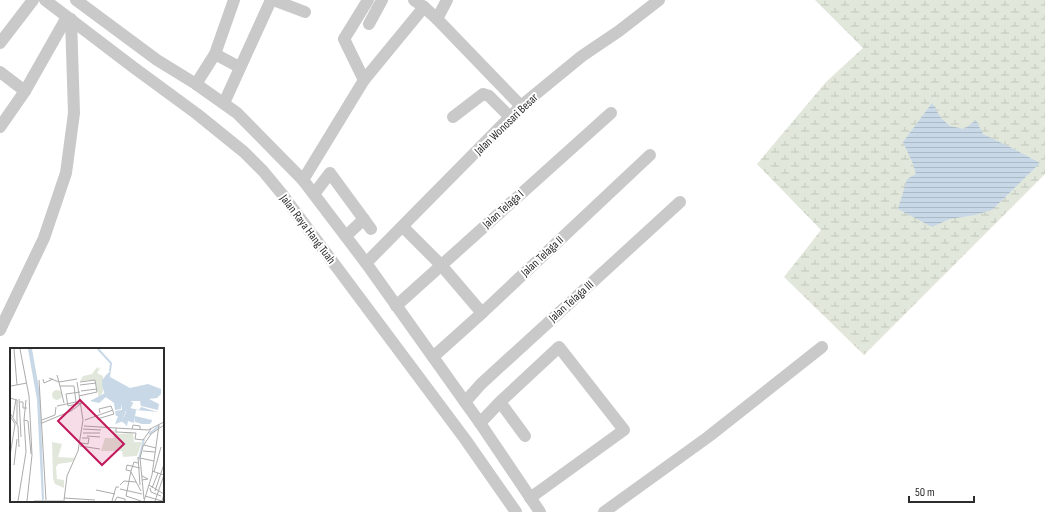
<svg xmlns="http://www.w3.org/2000/svg" width="1045" height="512" font-family="'Sofia Sans Condensed',sans-serif">
<defs>
<pattern id="wetland-marsh" width="20" height="14" patternUnits="userSpaceOnUse"><rect width="20" height="14" fill="#e1e8db"/><path d="M1 5h8M5 5V1M11 12h8M15 12V8" fill="none" stroke="#c1c7bc"/></pattern>
<pattern id="water-rules" width="6" height="5" patternUnits="userSpaceOnUse"><rect width="6" height="5" fill="#c8d8e7"/><path d="M0 2.5h6" fill="none" stroke="#acbac6"/></pattern>
</defs>
<rect width="100%" height="100%" fill="#fff"/>
<!-- wetland -->
<polygon fill="url(#wetland-marsh)" points="815,0 1045,0 1045,174 864,355 784,277 821,230 757,164 826,82 863,48"/>
<!-- water -->
<polygon fill="url(#water-rules)" points="932,103 941,118 950,126 964,129 976,120 983,134 1008,146 1040,163 992,210 975,215 950,219 932,227 898,209 907,179 916,174 913,164 903,142"/>
<g fill="none" stroke-linecap="round" stroke-linejoin="round">
<!-- minor -->
<g stroke="#c9c9c9" stroke-width="12">
<polyline points="45,0 133,67 197,114 244,152 263,171 282,194 465,439 516,512"/>
<polyline points="76,0 157,60 196,84 237,113 303,180 366,263 480,423 540,512"/>
<polyline points="273,0 305,12"/>
<polyline points="414,0 424,7 437,19 521,106"/>
<polyline points="437,19 447,0"/>
<polyline points="369,24 382,0"/>
<polyline points="0,43 33,0"/>
<polyline points="215,54 239,67"/>
<polyline points="0,72 25,91"/>
<polyline points="364,80 424,7"/>
<polyline points="196,84 215,54 234,0"/>
<polyline points="224,103 271,0"/>
<polyline points="453,117 483,94 489,96 511,118"/>
<polyline points="0,127 25,91 67,17"/>
<polyline points="303,180 364,80 344,39 368,0"/>
<polyline points="314,194 330,173 371,229"/>
<polyline points="403,227 441,265 482,313"/>
<polyline points="346,236 364,219"/>
<polyline points="366,263 521,106 582,56 619,31 659,0"/>
<polyline points="396,306 611,113"/>
<polyline points="0,330 44,238 66,173 74,113 71,19"/>
<polyline points="433,357 482,313 650,155"/>
<polyline points="465,402 481,384 680,202"/>
<polyline points="500,402 525,436"/>
<polyline points="480,423 500,402 559,347 624,430 530,498"/>
<polyline points="604,512 708,437 822,347"/>
</g>
</g>
<g text-anchor="middle" stroke-width="4" stroke-linejoin="round" paint-order="stroke">
<!-- street labels -->
<g font-size="12" fill="#2c2c2c" stroke="#fff">
<text transform="translate(506 124) rotate(-44)" y="4">Jalan Wonosari Besar</text>
<text transform="translate(503 209) rotate(-42)" y="4">Jalan Telaga I</text>
<text transform="translate(308 229) rotate(53)" y="4">Jalan Raya Hang Tuah</text>
<text transform="translate(542 256) rotate(-43)" y="4">Jalan Telaga II</text>
<text transform="translate(571 301) rotate(-42)" y="4">Jalan Telaga III</text>
</g>
</g>
<!-- overview -->
<g transform="translate(10 348)">
<rect width="154" height="154" fill="#fff"/>
<path d="M42,94L52,96L48,109L65,110L62,114L48,116L46,119L47,131L54,132V140L45,136L43,130Z" fill="#e1e8db"/>
<path d="M87,19L88,21L91,19L87,25L93,28V44L89,50L85,32L70,33L73,28L82,26Z" fill="#e1e8db"/>
<path d="M103,81L108,86L123,85L124,94H132L127,108L113,109L112,103H91L95,90H104Z" fill="#e1e8db"/>
<path d="M42 47a5 5 0 1 1 10 0a5 5 0 1 1-10 0Z" fill="#e1e8db"/>
<path d="M18,1H22L30,46L34,151L32,153L27,52ZM101,22L100,29L120,40L138,36L151,41V46L147,50L139,51L149,56L148,62L131,58L130,53H121L120,60L129,62L131,59L148,64L126,62L124,75L118,73L117,78L112,73L117,65L116,63L111,74L105,76L108,68H106L105,63L112,62L111,55V61L105,62L104,55L96,49L89,55L80,53L95,45L92,32ZM125,68L142,72V73L140,76H132L125,74Z" fill="#c8d8e7"/>
<path fill="none" stroke="#c8d8e7" stroke-width="2" d="M88,1L101,15L100,23M97,27L93,36L96,48L105,54L117,52L122,55L112,74M139,86L149,78M129,111L134,91"/>
<path fill="none" stroke="#ababab" stroke-width="1" d="M4,1L7,37M10,1L19,48L22,107L17,153M0,18V53M47,27L50,38H64L66,54L47,58M39,30L49,34L67,31M33,31L34,35L43,31M29,32L36,152M70,37L86,35M1,38L17,35M50,38L54,55M71,43L87,41M70,44L56,46L58,58L72,55M69,48L87,44L85,32L70,34M0,50L7,52V76M9,51L11,89M10,54H13V60H17M0,65L8,78L9,99M0,68L5,76L0,108M3,69L6,51M87,71L104,66L101,58L89,61L90,65M14,72L18,73L21,106M32,72L45,67L46,59M75,72L103,62M32,75L61,63L72,55M74,78L138,82L154,74M106,80V84L126,85L125,91M73,81L91,82M122,81L123,77L130,78V81M73,85H90M77,88L90,89M125,91L133,92L141,81M71,95L78,96L79,90H72M134,97L146,100M70,98L90,101M133,103L145,104M128,109L130,137M130,110L144,113M128,115L124,114L121,123L116,148L131,153M4,117L7,91M121,123L116,122L117,117L130,120M142,123L154,127L145,153M121,124L131,143M144,124L151,99M132,132L138,131L132,128M110,137L114,133L126,134M139,137L154,146L152,153M140,140L141,144L151,148M142,140L148,125M110,141L132,146M86,142L105,146M145,143L154,116M135,148L152,153M54,150L85,152M134,151L130,110L133,98L141,86L154,77M54,152L57,128L68,103L73,72L67,34M8,153L16,104L14,72L16,52M24,153H55M102,153L106,139H109M105,153L107,149L115,151V153M134,153L142,127L149,77"/>
<path fill="#c2185b" fill-opacity="0.15" stroke="#c2185b" stroke-width="2" d="M70,52L114,96L92,117L48,73Z"/>
<rect width="154" height="154" fill="none" stroke="#2c2c2c" stroke-width="2"/>
</g>
<!-- scale -->
<path d="M909 496v6h65v-6" fill="none" stroke="#2c2c2c" stroke-width="2"/>
<text x="915" y="496" font-size="12" fill="#2c2c2c" stroke="#ffffff" stroke-width="3" paint-order="stroke">50 m</text>
</svg>
